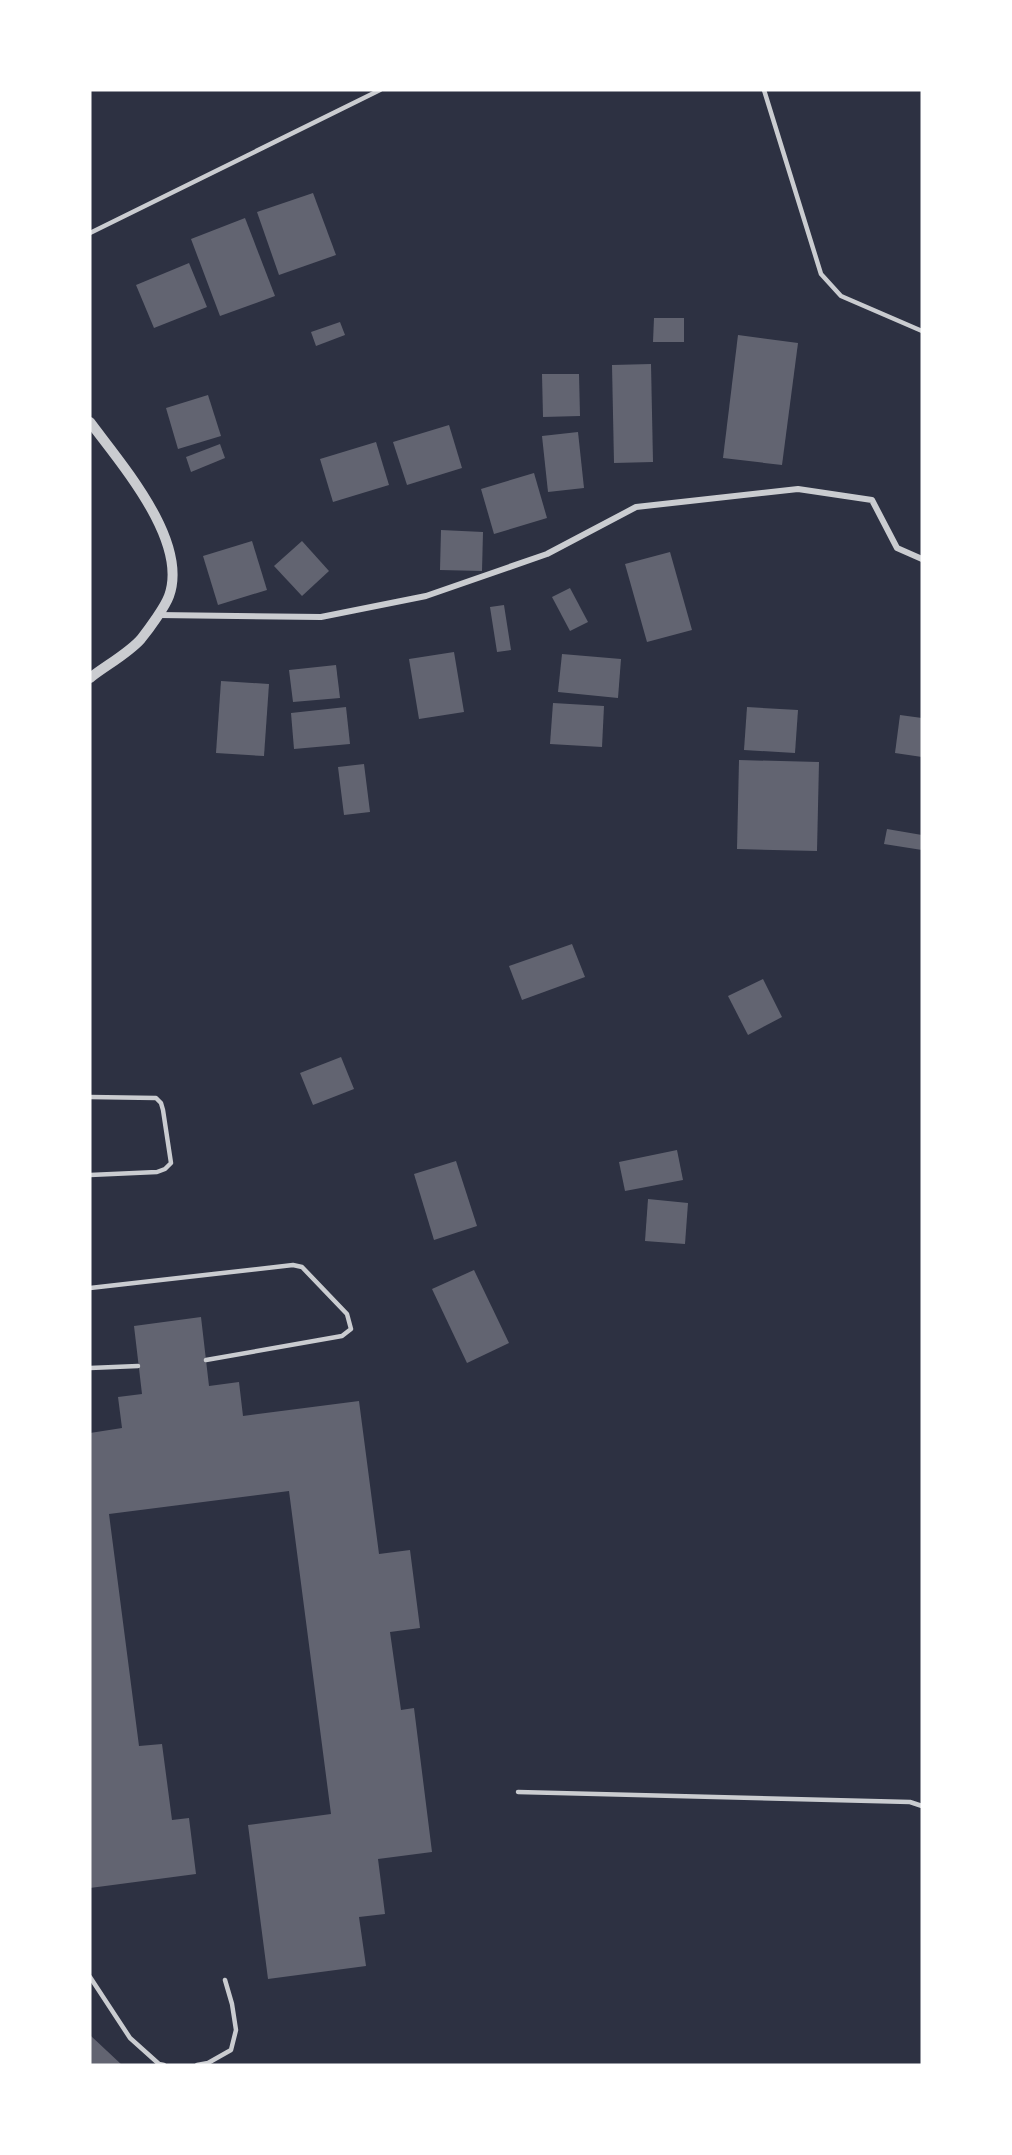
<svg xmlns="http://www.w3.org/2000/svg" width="1012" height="2155" font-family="Cabin,sans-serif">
<rect width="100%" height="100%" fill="#2d3142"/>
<!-- building -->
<g fill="#626471">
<polygon points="313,193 336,255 279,275 257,212"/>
<polygon points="245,218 275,296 220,316 191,239"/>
<polygon points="189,263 207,307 154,328 136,285"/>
<polygon points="654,318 684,318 684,342 653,342"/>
<polygon points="340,322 345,335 316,346 311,332"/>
<polygon points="738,335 798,343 782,465 723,458"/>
<polygon points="651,364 653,462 614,463 612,365"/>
<polygon points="542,374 579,374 580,416 543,417"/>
<polygon points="208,395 221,436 178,449 166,408"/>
<polygon points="449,425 462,468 407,485 393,442"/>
<polygon points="578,432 584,488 548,492 542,436"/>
<polygon points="376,442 389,485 333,502 320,459"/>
<polygon points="220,444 225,458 191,472 186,457"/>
<polygon points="534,473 547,518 494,534 481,489"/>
<polygon points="441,530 483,532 482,571 440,570"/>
<polygon points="252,541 267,590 218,605 203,556"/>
<polygon points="302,541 329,571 302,596 274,566"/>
<polygon points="670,552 692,630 647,642 625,564"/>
<polygon points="570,588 588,622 570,631 552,597"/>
<polygon points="504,605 511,650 497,652 490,607"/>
<polygon points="454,652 464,712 419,719 409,659"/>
<polygon points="562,654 621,659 618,698 558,692"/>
<polygon points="336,665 340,698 293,702 289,670"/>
<polygon points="221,681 269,684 264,756 216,753"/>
<polygon points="553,703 604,706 602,747 550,744"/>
<polygon points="346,707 350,744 294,749 291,713"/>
<polygon points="747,707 798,710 795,753 744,750"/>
<polygon points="900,715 922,718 922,757 895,753"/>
<polygon points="739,760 819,762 817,851 737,849"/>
<polygon points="364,764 370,812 344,815 338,767"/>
<polygon points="887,829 922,835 922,850 884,844"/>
<polygon points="572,944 585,977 522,1000 509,966"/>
<polygon points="763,979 782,1017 748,1035 728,996"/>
<polygon points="341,1057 354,1089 313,1105 300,1073"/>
<polygon points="677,1150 683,1180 625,1191 619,1162"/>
<polygon points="456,1161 477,1226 434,1240 414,1174"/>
<polygon points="648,1199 688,1203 685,1244 645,1241"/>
<polygon points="474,1270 509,1343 467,1363 432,1289"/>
<polygon points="201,1317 209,1386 239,1382 243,1416 359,1401 379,1554 410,1550 420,1628 390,1632 401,1710 414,1708 432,1852 378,1859 385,1914 359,1917 366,1966 268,1979 248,1825 331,1814 289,1491 109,1514 139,1746 162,1744 172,1820 189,1818 196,1874 90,1888 90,1433 122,1428 118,1397 142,1394 134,1326"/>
<polygon points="91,2036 122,2065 90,2065"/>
</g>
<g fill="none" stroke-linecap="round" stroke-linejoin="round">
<!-- service -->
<g stroke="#caccd0" stroke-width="4.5">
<polyline points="764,90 821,274 841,296 922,331"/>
<polyline points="90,233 380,90"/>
<polyline points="90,1097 156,1098 161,1103 163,1110 171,1163 165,1169 157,1172 90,1175"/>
<polyline points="90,1288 293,1265 302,1267 347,1314 351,1329 342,1336 206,1360"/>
<polyline points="90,1368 138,1366"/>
<polyline points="518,1792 910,1802 922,1806"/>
<polyline points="90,1977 130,2038 159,2064 164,2065"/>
<polyline points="197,2065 208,2063 231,2050 236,2030 232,2004 225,1980"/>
</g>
<!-- minor -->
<polyline stroke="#caccd0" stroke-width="6" points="158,615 321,617 426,596 547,554 636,507 798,489 872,500 897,548 922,559"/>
<!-- tertiary -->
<path stroke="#caccd0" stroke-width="10" d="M90,422C121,464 189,541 169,596C165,607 149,629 141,639C129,653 105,666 90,678"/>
</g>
<!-- border -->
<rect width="1012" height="2155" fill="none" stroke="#ffffff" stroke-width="183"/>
</svg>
